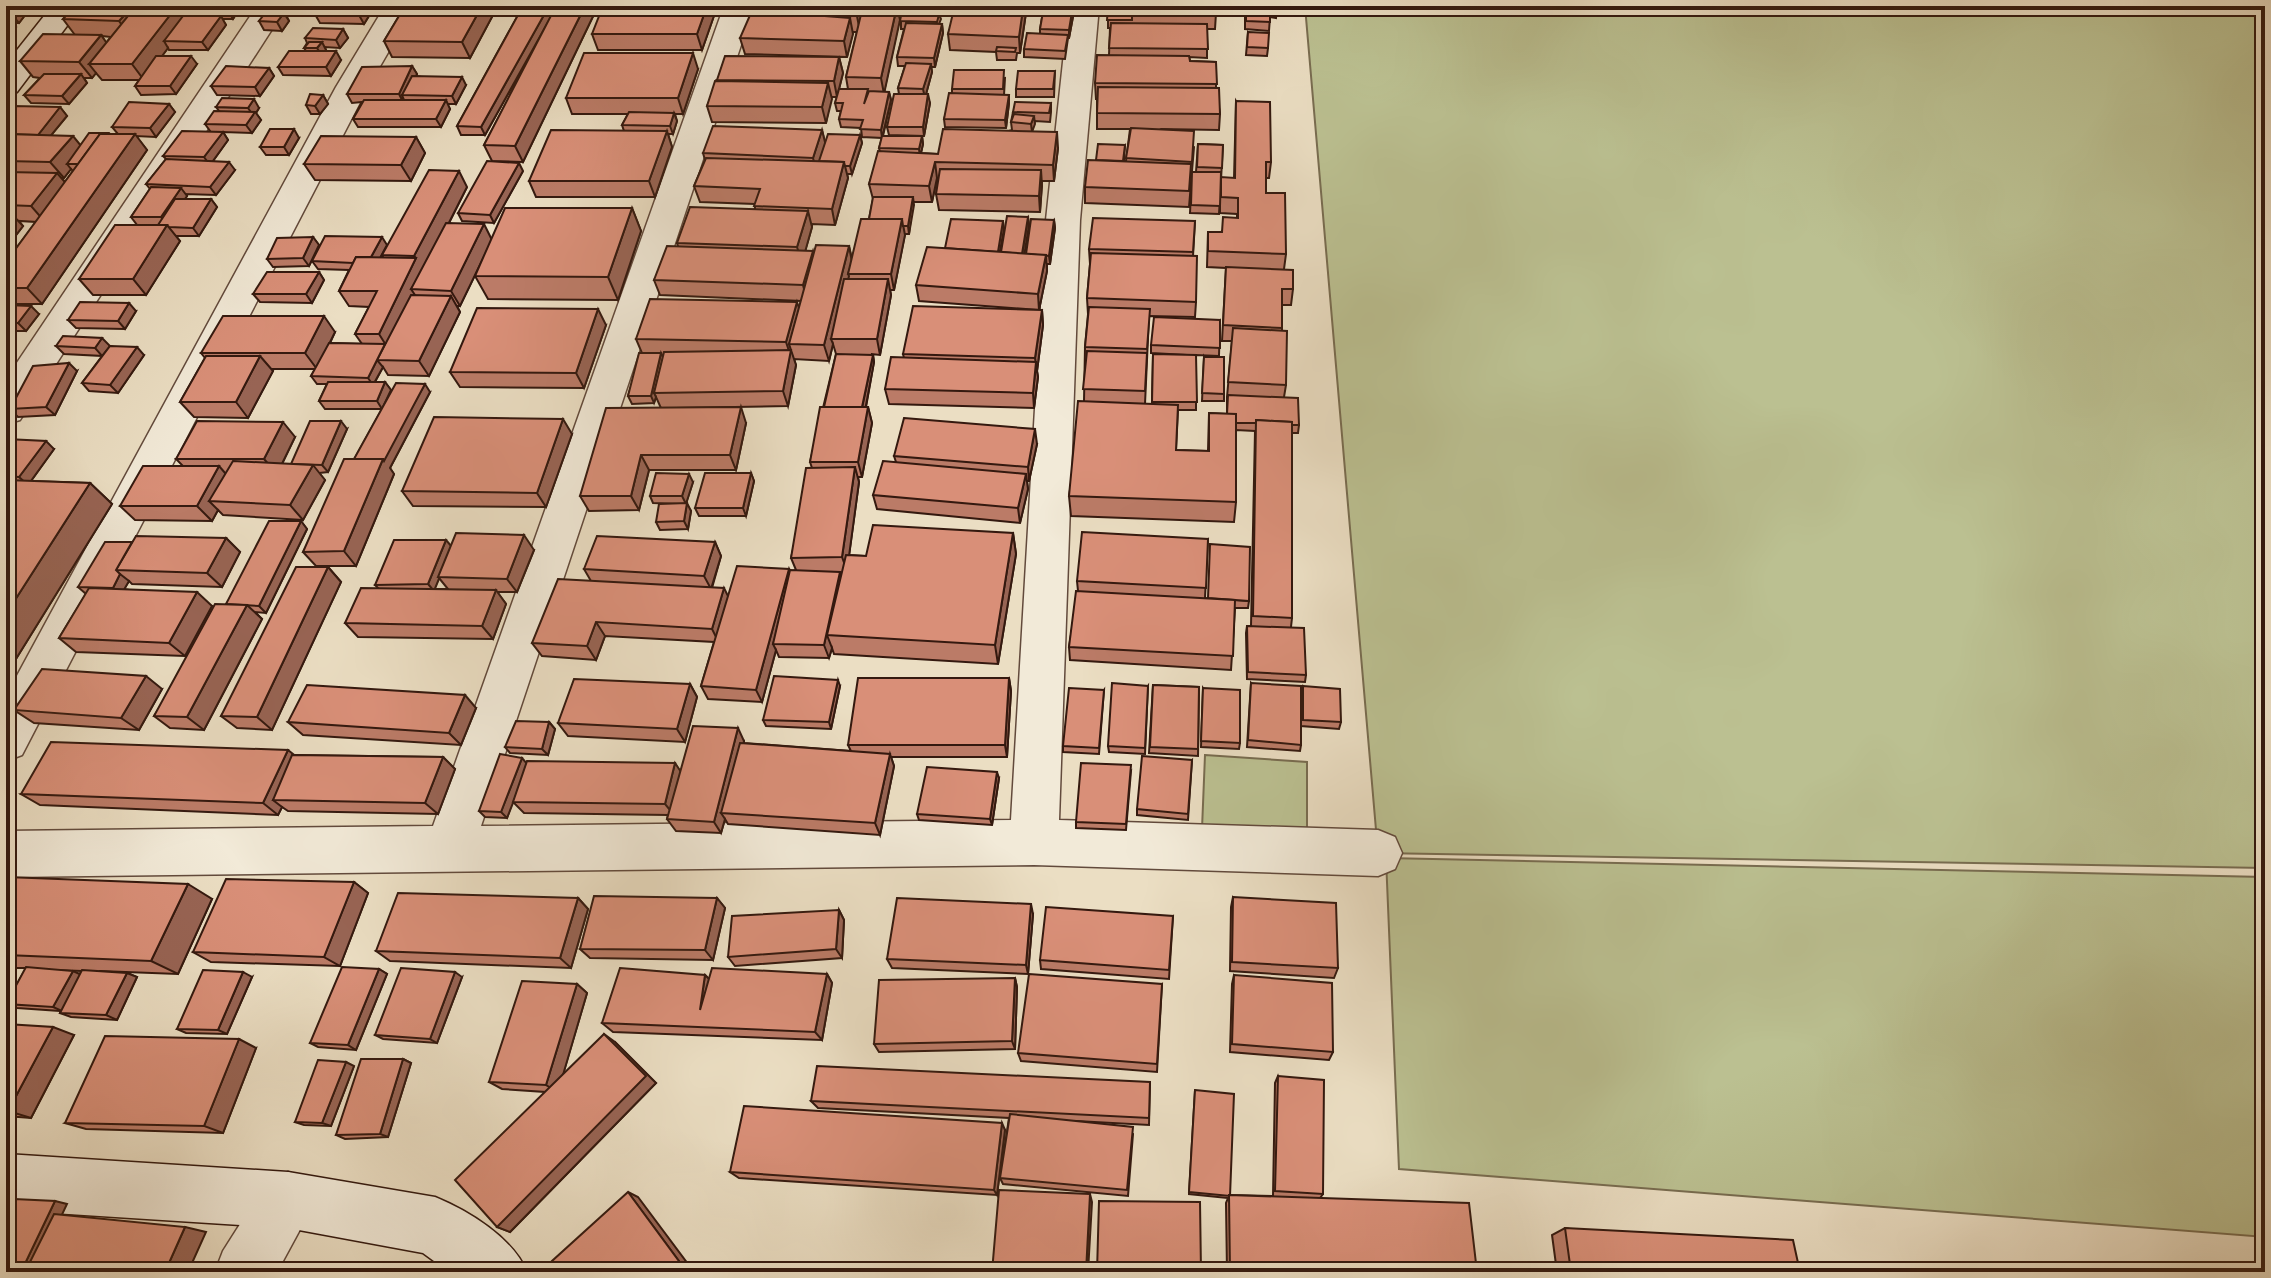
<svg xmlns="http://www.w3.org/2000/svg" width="2271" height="1278" font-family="Alegreya,serif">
<rect width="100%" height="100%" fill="#ebdec3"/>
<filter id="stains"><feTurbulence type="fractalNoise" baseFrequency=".0025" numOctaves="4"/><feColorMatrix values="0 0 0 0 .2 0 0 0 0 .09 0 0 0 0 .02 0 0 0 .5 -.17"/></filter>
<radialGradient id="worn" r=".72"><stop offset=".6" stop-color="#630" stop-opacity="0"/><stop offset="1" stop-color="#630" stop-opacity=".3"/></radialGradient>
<!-- green -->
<g fill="#bbc091" stroke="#786c50" stroke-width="2">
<polygon points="1305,6 2265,6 2265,868 1378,853"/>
<polygon points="1205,755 1307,762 1307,836 1202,829"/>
<polygon points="1386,858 2265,877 2265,1237 1399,1169"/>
</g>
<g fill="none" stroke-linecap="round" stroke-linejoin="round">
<defs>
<g id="street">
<polygon points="257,6 287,6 20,420 6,424 6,379"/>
<polygon points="385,6 415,6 368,87 22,755 6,761 6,696 336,87"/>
<polygon points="724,6 754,6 481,826 1011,820 1046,220 1069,6 1099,6 1080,220 1059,820 1378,830 1395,837 1402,853 1395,869 1378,876 1034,865 6,877 6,831 433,826"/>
<polygon points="288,1172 308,1180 316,1200 277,1272 215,1272 223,1251 268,1180"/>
</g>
<g id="secondary">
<polygon points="52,6 82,6 17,92 6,94 6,64"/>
<path d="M6,1154L288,1172L435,1197C469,1211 513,1238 527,1272H449L423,1253L288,1228L6,1210Z"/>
</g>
</defs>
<!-- street casing -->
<use href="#street" stroke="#624a3c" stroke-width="3"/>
<!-- secondary casing -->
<use href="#secondary" stroke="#34190f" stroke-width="3"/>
<!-- street -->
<use href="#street" fill="#f2ead8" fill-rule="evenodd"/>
<!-- secondary -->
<use href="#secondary" fill="#f2ead8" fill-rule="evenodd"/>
</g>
<!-- wall -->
<g fill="#bb7b67" stroke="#34190f" stroke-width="2" fill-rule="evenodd">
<polygon points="6,6 32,6 19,23 13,23 16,27 6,38"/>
<path d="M75,6H241L233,19H222L226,25L208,50H169L168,48L162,56L197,64L176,94L141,95L135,86L139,80H102L96,73L92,78H84L87,83L69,104L31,103L24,95L40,78L33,77L20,61L75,35L63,19ZM102,36L111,37L106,43Z"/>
<polygon points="264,6 372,11 364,24 320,23 316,16 286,15 289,21 282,31 264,30 259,21 268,12"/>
<polygon points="405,6 489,6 493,15 470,58 392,57 384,41"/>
<polygon points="523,6 555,6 555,8 556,6 598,6 523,162 492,161 484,145 548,23 485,135 461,135 457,126"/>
<polygon points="863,6 938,6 937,10 941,19 939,24 942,24 943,33 935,67 931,67 932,72 926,94 930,103 924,136 889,135 887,127 899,94 898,88 905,66 898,66 897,57 904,29 901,29 901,17 900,17 884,92 889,92 891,100 883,136 922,136 923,144 921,153 938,154 1012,130 1011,122 1013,112 1051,103 1051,112 1050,122 1035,121 1032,131 1058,148 1054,181 1042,181 1040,212 939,210 936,194 939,178 937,178 932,202 913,202 909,234 905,234 894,290 890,290 891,295 880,355 871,354 873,355 874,362 866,407 868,407 872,423 862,477 858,477 859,482 849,555 866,556 1013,533 1016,554 998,664 834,654 832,648 829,658 779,657 776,650 762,702 708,699 701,686 714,642 605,636 596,660 542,656 532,643 591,581 584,569 715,542 721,556 712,588 728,596 790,572 796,570 791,558 812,468 810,462 836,354 833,344 829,361 794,359 796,365 788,406 675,408 746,423 736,470 649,470 639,510 589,511 580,496 661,408 656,397 654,403 632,404 628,396 642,353 636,339 799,308 801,301 660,295 654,280 678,246 677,243 755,209 755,204 700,202 694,186 705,160 703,153 822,130 825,143 860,135 862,143 852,174 847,174 848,178 835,225 812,224 812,227 805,251 813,251 814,254 849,246 852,259 869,219 873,199 869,184 880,152 879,148 882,138 862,137 861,128 841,127 839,119 841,111 837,111 835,103 837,97 831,97 826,123 712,122 707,106 718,81 717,80 839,57 843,73 839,89 848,89 846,77 857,32 853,32 847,57 745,54 740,38"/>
<polygon points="956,6 1027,6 1020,53 1017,53 1016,60 997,60 996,52 950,50 948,34 956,14"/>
<polygon points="1044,6 1075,6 1069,38 1068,38 1065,59 1024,57 1024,49 1040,34 1040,29"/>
<polygon points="1108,6 1216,13 1215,29 1207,29 1207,58 1189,57 1190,61 1216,62 1216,88 1220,114 1219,130 1163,129 1194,147 1189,207 1085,203 1085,187 1096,160 1125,145 1124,161 1126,161 1130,129 1097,129 1097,99 1096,99 1095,83 1109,55 1110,28 1108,28"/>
<polygon points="1222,6 1277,6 1276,18 1270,17 1269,31 1245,29 1245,16 1221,15"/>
<polygon points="716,10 702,50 598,50 592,34"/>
<polygon points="343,29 348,38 340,48 325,47 326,51 341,60 331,76 283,75 278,67 306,51 304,48 307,43 305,38"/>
<polygon points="1248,32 1268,48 1267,56 1246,55"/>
<polygon points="412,66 417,74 416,76 466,85 456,104 447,104 450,109 441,127 358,127 353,119 362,102 352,103 347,94"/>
<polygon points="269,68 274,76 260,96 217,95 211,86"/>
<polygon points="698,69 683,114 675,114 677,121 673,134 668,134 672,147 655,197 536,197 529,181 624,131 622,125 628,114 572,114 566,98"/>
<polygon points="1055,71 1054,97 1016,97 1016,89"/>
<polygon points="1005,78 1004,95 1009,103 1006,128 945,127 944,119 952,94 952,89"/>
<polygon points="323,95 328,104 320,114 311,114 306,105"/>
<polygon points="1236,101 1271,162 1269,178 1266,178 1266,193 1286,254 1284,269 1293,289 1291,305 1282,305 1282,331 1286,385 1284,397 1299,425 1298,433 1292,433 1292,618 1291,627 1306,675 1305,682 1247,679 1246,633 1247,626 1251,626 1255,431 1236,430 1236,502 1234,522 1071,516 1069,496 1084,401 1085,347 1088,314 1087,298 1090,264 1089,249 1195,221 1193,256 1196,302 1195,317 1149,316 1145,404 1152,404 1153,354 1187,355 1151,353 1151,345 1220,320 1219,356 1196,355 1196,410 1178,410 1176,450 1208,451 1209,413 1227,414 1227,397 1232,341 1222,341 1226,268 1207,267 1208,232 1221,232 1237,218 1237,214 1220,213 1220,193 1234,178"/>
<path d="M169,104L175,112L156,137L136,136L147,150L42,304H6V262L36,222L19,221L23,226L6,248V114L60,107L67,116L51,135L80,145L109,134H118L112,127ZM71,169L73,171L65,182L61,178H64Z"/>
<polygon points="216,107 259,108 256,113 261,120 252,133 223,132 228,140 213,161 235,170 216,195 185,194 187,196 185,199 211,199 217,207 199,236 176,236 180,241 146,295 93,295 79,279 137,225 131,217 150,189 146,184 166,159 163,156 210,131 205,124 219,111"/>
<polygon points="416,137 425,153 411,181 315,180 304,164"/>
<polygon points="299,138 289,155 266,155 260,147"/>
<polygon points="1198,144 1223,145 1219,214 1190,213 1192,172 1196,172"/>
<polygon points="523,171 494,223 462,221 458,213"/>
<polygon points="467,187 449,223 491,238 632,208 641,231 618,300 488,299 475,276 477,271 460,306 457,306 460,312 429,376 388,375 383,367 375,382 385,382 391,390 384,405 430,392 390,468 394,474 356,566 316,566 303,552 382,409 325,409 319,401 327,384 317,384 311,376 315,369 271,369 273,371 248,418 194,417 180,402 205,358 201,353 335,332 330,343 362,344 355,334 369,307 349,306 339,291 349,270 318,269 312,261 387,245 380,257 383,257 382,255"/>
<polygon points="1028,217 1029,225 1024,254 1026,254 1054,220 1055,228 1050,264 1047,264 1047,271 1039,310 919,301 916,285 945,248 1004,229 1000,252 1001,252"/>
<polygon points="313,237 319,245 309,266 273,267 267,259"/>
<polygon points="319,272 324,280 312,303 260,302 253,294"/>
<polygon points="6,305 39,314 26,331 6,331"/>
<polygon points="1042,310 1043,325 1037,371 1038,377 1034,408 889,404 885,389 904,358 903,354"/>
<polygon points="136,311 125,329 76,328 68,320"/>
<polygon points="606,325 584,388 460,387 450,372"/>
<polygon points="56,346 110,346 144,355 118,393 89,391 82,383 102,356 64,354"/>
<polygon points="1204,357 1224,394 1224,401 1202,401"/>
<polygon points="77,371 55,415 18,417 10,409"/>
<polygon points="347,429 328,472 319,473 325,480 303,520 223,515 218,510 212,521 135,520 120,506 183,466 176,459 295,437 282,464 291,464"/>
<polygon points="572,434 546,507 413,506 402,491"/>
<polygon points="6,439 54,449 31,481 90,483 112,504 6,675"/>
<polygon points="1037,444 1029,481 1027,481 1028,489 1020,523 877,509 873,495 896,462 894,456"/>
<polygon points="751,473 754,481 746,516 699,516 695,508"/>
<polygon points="693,482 686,503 691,511 688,529 660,530 656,522 679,504 653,503 650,496"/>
<polygon points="301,521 307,529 266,613 255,612 262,619 204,730 170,728 154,716 226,604"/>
<polygon points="226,538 240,552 222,587 132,584 129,581 124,589 212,606 185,656 76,652 59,638 86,594 78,587 132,542"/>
<polygon points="1208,539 1205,598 1249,601 1248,608 1235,608 1231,670 1070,660 1069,647 1078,591 1077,581"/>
<path d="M451,546L534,550L517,592H497L506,604L493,639L358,637L345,623L378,588L375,585ZM439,578L448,589H434Z"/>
<polygon points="328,567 341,582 272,730 237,728 221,716"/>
<polygon points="1009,678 1011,691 1007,757 891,757 894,766 880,835 728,824 725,819 721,833 676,831 667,819 668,815 524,813 513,802 514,798 507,818 485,817 479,811 526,763 675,763 680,772 744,741 744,743 851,751 848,745"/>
<polygon points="1251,683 1301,745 1300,751 1247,747"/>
<polygon points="690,684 697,697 685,742 568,736 558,723"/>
<polygon points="1153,685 1199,687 1198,756 1149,753"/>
<polygon points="840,686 831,729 766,726 763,720"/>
<polygon points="1148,686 1145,754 1109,752 1108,746"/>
<polygon points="1303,686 1341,722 1339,729 1301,726 1301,693"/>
<polygon points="1203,688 1240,743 1239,749 1201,747"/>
<polygon points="162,689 139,730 34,723 14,710"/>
<polygon points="1104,690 1099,754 1063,752 1063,746"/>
<polygon points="476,708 461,745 303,735 288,722"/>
<polygon points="549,722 555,729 548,755 510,753 505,747"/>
<polygon points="293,755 443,757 455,769 438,814 288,811 282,807 278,815 40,805 21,794"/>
<polygon points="1192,760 1188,820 1137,815 1137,809"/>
<polygon points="1131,771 1126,830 1076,828 1076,822"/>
<polygon points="999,778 992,825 919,820 917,814"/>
<path d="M6,877L212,899L178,974L99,971L127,973L137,977L117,1020L71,1017L60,1013V1011L17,1008L6,1004L26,968H6ZM55,970L81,971L80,974Z"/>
<polygon points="354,882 368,893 340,966 211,962 193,952"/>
<polygon points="1233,897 1338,968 1334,978 1230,971 1231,907"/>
<polygon points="578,898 588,909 571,968 390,961 376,951"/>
<polygon points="717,898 725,908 713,960 590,958 580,949"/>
<polygon points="839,910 844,920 842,958 735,966 728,957"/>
<polygon points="1033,914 1028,974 892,968 887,959"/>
<polygon points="1173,916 1169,979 1041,969 1040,960"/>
<polygon points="379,969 387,974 356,1050 318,1047 310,1043"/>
<polygon points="827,974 832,983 822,1040 613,1032 602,1023 705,975 709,979"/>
<polygon points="1234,975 1333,1052 1329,1060 1230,1052 1232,984"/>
<polygon points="252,977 227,1034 186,1033 177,1029"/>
<polygon points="462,977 437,1043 383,1039 375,1035"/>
<polygon points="1015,978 1017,987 1015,1049 879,1052 874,1044"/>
<polygon points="577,984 587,993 563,1074 615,1042 656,1083 510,1232 497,1227 545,1092 502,1089 489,1082"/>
<polygon points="1162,984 1157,1072 1021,1061 1018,1053"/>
<polygon points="6,1024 74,1035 31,1118 6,1116"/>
<polygon points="256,1048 223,1133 86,1129 65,1123"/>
<polygon points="403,1059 411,1063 388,1137 345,1139 336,1135"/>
<polygon points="354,1066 331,1126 304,1125 295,1122"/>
<polygon points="1278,1076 1323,1194 1320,1198 1477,1272 1227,1272 1226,1203 1228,1198 1189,1194 1195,1090 1230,1195 1273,1196 1275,1083"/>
<polygon points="1150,1082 1149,1125 1076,1121 1133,1134 1128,1196 1003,1184 1000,1178 1009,1118 818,1108 811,1101"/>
<polygon points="1005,1130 997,1195 739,1178 730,1172"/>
<polygon points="1565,1228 1800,1272 1557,1272 1552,1235"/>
</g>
<!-- shaded-wall -->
<g fill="#986454" stroke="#34190f" stroke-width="2">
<polygon points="19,6 32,6 19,23 12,15"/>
<polygon points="133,6 158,6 131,37 119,21"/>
<polygon points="177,6 180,6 189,20 164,41 168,48 144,80 132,64"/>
<polygon points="185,6 197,6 188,11 190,15 189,17 184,8"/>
<polygon points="231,6 241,6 233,19 228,10"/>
<polygon points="314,6 326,6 315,14 312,8"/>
<polygon points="366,6 369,6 372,11 364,24 359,15"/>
<polygon points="482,6 489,6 493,15 470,58 462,42"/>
<polygon points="549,6 555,6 556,8 485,135 481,127"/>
<polygon points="585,6 598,6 523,162 515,146"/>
<polygon points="707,6 715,6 716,10 702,50 697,34"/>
<polygon points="859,6 863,6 860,32 857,16"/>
<polygon points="897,6 900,20 884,94 881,78"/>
<polygon points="1023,6 1027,6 1020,53 1019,37"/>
<polygon points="1073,6 1075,6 1069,38 1069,30"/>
<polygon points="284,13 289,21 282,31 277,22"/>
<polygon points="221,16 226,25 208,50 202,42"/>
<polygon points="850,18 853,34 847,57 844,41"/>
<polygon points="10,19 16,27 6,38 6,22"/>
<polygon points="942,24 943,33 935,67 934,58"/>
<polygon points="343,29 348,38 340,48 336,40"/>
<polygon points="101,35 113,52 89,64 96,73 92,78 79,62"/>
<polygon points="322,42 326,50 322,56 317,48"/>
<polygon points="336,51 341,60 331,76 326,67"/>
<polygon points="693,53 698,69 683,114 678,98"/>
<polygon points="191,56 197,64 176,94 170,86"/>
<polygon points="839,57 843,73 837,97 834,81"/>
<polygon points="931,64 932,72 925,98 923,89"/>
<polygon points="412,66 417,74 406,95 402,95 404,100 403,102 399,94"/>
<polygon points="269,68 274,76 260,96 255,87"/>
<polygon points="81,74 87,83 69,104 62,96"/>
<polygon points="462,77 466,85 456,104 452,96"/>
<polygon points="828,83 832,99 826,123 822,107"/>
<polygon points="889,92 891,100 882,138 881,130"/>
<polygon points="928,94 930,103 924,136 923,127"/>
<polygon points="323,95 328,104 320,114 315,106"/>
<polygon points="1009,95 1009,103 1006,128 1005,120"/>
<polygon points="254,99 259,108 256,113 261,120 252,133 246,125 253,115 248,108"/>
<polygon points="446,100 450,109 441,127 436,119"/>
<polygon points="169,104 175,112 156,137 150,128"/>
<polygon points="60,107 67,116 44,144 38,135"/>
<polygon points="674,113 677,121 673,134 670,126"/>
<polygon points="1034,116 1035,124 1032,132 1031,124"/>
<polygon points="294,129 299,138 289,155 284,147"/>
<polygon points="822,130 826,146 817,174 813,158"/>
<polygon points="667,131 672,147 655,197 649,181"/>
<polygon points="223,132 228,140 210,165 204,157"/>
<polygon points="1057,132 1058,148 1054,181 1053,165"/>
<polygon points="135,134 147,150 42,304 27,288"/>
<polygon points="860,135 862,143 852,174 850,166"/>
<polygon points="73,136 86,152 67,164 71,169 64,178 50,162"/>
<polygon points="922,136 923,144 920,157 919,149"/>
<polygon points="416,137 425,153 411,181 401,165"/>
<polygon points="229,162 235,170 216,195 210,187"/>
<polygon points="844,162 848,178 835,225 832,209"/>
<polygon points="935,162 937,178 932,202 929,186"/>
<polygon points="519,163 523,171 494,223 490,215"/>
<polygon points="1041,170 1042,186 1040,212 1039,196"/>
<polygon points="459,171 467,187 424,272 411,289 415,295 389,350 379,334 416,258 414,256"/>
<polygon points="57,173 71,189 45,222 31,206"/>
<polygon points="181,188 187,196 167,225 180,241 146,295 133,279 167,225 161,217"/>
<polygon points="913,197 914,205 909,234 908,226"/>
<polygon points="211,199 217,207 199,236 193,228"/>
<polygon points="632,208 641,231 618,300 608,277"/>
<polygon points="8,210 23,226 6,248 6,213"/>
<polygon points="808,211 812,227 802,263 797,247"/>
<polygon points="1028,217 1029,225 1023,263 1022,255"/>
<polygon points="902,219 905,235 894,290 891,274"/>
<polygon points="1054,220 1055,228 1050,264 1049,256"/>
<polygon points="1003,221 1004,229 998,262 997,254"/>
<polygon points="484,224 492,240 460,306 451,291"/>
<polygon points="313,237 319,245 309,266 303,258"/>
<polygon points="382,237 387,245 373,271 368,263"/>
<polygon points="849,246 852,262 848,274 849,276 834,339 831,339 833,344 829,361 824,345"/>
<polygon points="813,251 817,267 807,301 803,285"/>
<polygon points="1046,255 1047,271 1039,310 1038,294"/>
<polygon points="319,272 324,280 312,303 306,294"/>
<polygon points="888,279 891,295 880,355 877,339"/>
<polygon points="451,296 460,312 429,376 419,361"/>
<polygon points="797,302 802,317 789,344 796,365 788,406 783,391 790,354 786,342"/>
<polygon points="129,303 136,311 125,329 118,321"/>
<polygon points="31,306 39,314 26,331 18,323"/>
<polygon points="598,309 606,325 584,388 576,373"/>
<polygon points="1042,310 1043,325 1037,371 1038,377 1034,408 1033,393 1036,365 1035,358"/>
<polygon points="324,316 335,332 317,369 305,353"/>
<polygon points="102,338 110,346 102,356 95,348"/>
<polygon points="137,347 144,355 118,393 110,385"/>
<polygon points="661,353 665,361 654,393 656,397 654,403 651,396"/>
<polygon points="873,355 874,362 864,416 862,408"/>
<polygon points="260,356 273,371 248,418 236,402"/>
<polygon points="377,360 383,367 373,385 368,378"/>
<polygon points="69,363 77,371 55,415 46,407"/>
<polygon points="385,382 391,390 382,409 377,401"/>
<polygon points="425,384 430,392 390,468 394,474 356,566 344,551 383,459"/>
<polygon points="741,407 746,423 736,470 730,455"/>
<polygon points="868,407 872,423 862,477 858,462"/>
<polygon points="563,419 572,434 546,507 537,493"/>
<polygon points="341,421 347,429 328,472 322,465"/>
<polygon points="283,422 295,437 277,474 264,459"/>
<polygon points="1035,429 1037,444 1029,481 1028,467"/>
<polygon points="46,441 54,449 28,485 19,477"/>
<polygon points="641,455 649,470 639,510 631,496"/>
<polygon points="313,465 325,480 303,520 290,505"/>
<polygon points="219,466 232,481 209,501 218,510 212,521 197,506"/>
<polygon points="855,467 859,482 847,571 842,557"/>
<polygon points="751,473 754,481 746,516 743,508"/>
<polygon points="689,474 693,482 686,504 682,496"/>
<polygon points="1026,474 1028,489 1020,523 1018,508"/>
<polygon points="90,483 112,504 6,675 6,614"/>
<polygon points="687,503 691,511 688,529 684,521"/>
<polygon points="301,521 307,529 266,613 259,606"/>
<polygon points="1013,533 1016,554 998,664 995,645"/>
<polygon points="524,535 534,550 517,592 507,579"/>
<polygon points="226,538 240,552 222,587 207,573"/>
<polygon points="446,540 452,547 434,591 428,584"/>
<polygon points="715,542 721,556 711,589 704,576"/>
<polygon points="328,567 341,582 272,730 257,717"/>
<polygon points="789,569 794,583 773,644 776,650 762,702 756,690"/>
<polygon points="840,572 844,586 827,635 832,648 829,658 824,645"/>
<polygon points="120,574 129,581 121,595 113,588"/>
<polygon points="724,588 731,602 719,643 712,629"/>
<polygon points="496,590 506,604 493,639 482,626"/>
<polygon points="197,592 212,606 185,656 169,643"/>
<polygon points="247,605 262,619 204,730 187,717"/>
<polygon points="596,622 605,636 596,660 587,646"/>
<polygon points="146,676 162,689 139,730 121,718"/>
<polygon points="1009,678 1011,691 1007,757 1005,745"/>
<polygon points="838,680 840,686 831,729 829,722"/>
<polygon points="690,684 697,697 685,742 677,729"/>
<polygon points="465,695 476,708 461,745 449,733"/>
<polygon points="549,722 555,729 548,755 542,749"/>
<polygon points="738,728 744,741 726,813 721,813 725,819 721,833 714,822"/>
<polygon points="288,750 303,762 273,800 282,807 278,815 263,803"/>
<polygon points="890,754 894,766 880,835 875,823"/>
<polygon points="443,757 455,769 438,814 425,803"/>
<polygon points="522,758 528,765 507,818 501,812"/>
<polygon points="675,763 683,775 674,815 665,804"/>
<polygon points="997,772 999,778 992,825 990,819"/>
<polygon points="354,882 368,893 340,966 324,957"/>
<polygon points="188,884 212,899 178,974 151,961"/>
<polygon points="578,898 588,909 571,968 560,958"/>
<polygon points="717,898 725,908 713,960 705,950"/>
<polygon points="1031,904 1033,914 1028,974 1026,965"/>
<polygon points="839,910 844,920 842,958 836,949"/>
<polygon points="379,969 387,974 356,1050 348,1045"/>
<polygon points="73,971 84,976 64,1012 53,1007"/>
<polygon points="243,972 252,977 227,1034 218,1030"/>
<polygon points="455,972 462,977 437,1043 430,1039"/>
<polygon points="127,973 137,977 117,1020 106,1015"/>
<polygon points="827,974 832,983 822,1040 815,1032"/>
<polygon points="6,975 11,977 6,987"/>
<polygon points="705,975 714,984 700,1010"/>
<polygon points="1015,978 1017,987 1015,1049 1012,1041"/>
<polygon points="577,984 587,993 558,1092 546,1085"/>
<polygon points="53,1027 74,1035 31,1118 8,1111"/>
<polygon points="604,1034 615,1042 656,1083 510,1232 497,1227"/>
<polygon points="239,1039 256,1048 223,1133 204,1126"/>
<polygon points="403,1059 411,1063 388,1137 380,1134"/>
<polygon points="346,1062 354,1066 331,1126 322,1123"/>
<polygon points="1002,1123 1005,1130 997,1195 994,1190"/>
<polygon points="628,1192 638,1197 694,1272 687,1272"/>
<polygon points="1090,1194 1092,1202 1088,1272 1086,1272"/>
<polygon points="55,1201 67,1204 35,1272 21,1272"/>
<polygon points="185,1227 206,1232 188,1272 165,1272"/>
</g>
<!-- building -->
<g fill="#d98f78" stroke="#34190f" stroke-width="2">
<polygon points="6,6 19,6 12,15 6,15"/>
<polygon points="75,6 133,6 119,21 63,19"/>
<polygon points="136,6 177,6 132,64 89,64"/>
<polygon points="191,6 231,6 228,10 188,11"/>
<polygon points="264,6 314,6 312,8"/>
<polygon points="321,6 366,6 359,15 315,14"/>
<polygon points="405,6 482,6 462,42 384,41"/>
<polygon points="523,6 549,6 481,127 457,126"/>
<polygon points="556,6 585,6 515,146 484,145"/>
<polygon points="603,6 707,6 697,34 592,34"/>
<polygon points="754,6 859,6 857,16 812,15 850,18 844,41 740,38"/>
<polygon points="863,6 897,6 881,78 846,77"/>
<polygon points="907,6 934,6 934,8 907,7"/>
<polygon points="956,6 1023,6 1021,13 956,10"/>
<polygon points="1044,6 1073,6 1069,30 1040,29"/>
<polygon points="1108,6 1132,6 1132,20 1107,20"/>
<rect x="1132" y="6" width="84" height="7"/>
<polygon points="1222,6 1277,6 1277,9 1270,9 1270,22 1246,21 1246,8 1222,7"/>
<polygon points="902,10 940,11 937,22 900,21"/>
<polygon points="266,12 284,13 277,22 259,21"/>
<polygon points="953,13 1022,16 1019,37 948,34"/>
<polygon points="183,16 221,16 202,42 164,41"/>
<polygon points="906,23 942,24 934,58 897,57"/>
<polygon points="1111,23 1207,24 1208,49 1109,48"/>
<polygon points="313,28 343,29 336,40 305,38"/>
<polygon points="1248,32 1269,33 1268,48 1247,47"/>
<polygon points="1027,33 1068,35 1065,51 1024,49"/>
<polygon points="43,34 101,35 79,62 20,61"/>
<polygon points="309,42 322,42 317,48 304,48"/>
<polygon points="997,47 1016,48 1015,52 996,51"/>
<polygon points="289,51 336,51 326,67 278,67"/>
<polygon points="584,53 693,53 678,98 566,98"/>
<polygon points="1097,55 1189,56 1190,61 1216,62 1217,84 1095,83"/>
<polygon points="156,56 191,56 170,86 135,86"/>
<polygon points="725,56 839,57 834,81 717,80"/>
<polygon points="906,63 931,64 923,89 898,88"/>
<polygon points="226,66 269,68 255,87 211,86"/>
<polygon points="412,66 399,94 347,94 362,67"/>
<polygon points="954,70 1004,70 1003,89 952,89"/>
<polygon points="1018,71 1055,71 1053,89 1016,89"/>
<polygon points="44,74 81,74 62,96 24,95"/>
<polygon points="412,76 462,77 452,96 402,95"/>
<polygon points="715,81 828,83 822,107 707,106"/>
<polygon points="1098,87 1219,88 1220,114 1097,113"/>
<polygon points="839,89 868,89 864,104 869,91 889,92 881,130 860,129 863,120 839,119 843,103 835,103"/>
<polygon points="949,93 1009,95 1005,120 944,119"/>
<polygon points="310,94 323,95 315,106 306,105"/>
<polygon points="894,94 928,94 923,127 887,127"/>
<polygon points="222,98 254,99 248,108 216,107"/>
<polygon points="364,100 446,100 436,119 353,119"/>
<polygon points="1236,101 1270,102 1271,162 1266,162 1266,193 1285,193 1286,254 1208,251 1208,232 1222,232 1223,217 1238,218 1238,198 1221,197 1221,177 1235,178"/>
<polygon points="129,102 169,104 150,128 112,127"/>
<polygon points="1015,102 1051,103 1049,113 1013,112"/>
<polygon points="13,106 60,107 38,135 6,134 6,114"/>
<polygon points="214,111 255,112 246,125 205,124"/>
<polygon points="629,112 674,113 670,126 622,125"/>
<polygon points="1014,114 1034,116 1031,124 1011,122"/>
<polygon points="713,126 822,130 813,158 703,153"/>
<polygon points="1131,128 1194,131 1192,162 1126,158"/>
<polygon points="270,129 294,129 284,147 260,147"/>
<polygon points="943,129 1057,132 1053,165 935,162 929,186 869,184 878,151 938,154"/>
<polygon points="551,130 667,131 649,181 529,181"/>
<polygon points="182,131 223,132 204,157 163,156"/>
<polygon points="89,133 108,133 107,134 100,134 78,164 67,164"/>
<polygon points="6,134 73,136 50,162 6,161"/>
<polygon points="100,134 135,134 27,288 6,288 6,262"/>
<polygon points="828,134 860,135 850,166 845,166 844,162 819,161"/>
<polygon points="321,136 416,137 401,165 304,164"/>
<polygon points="882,136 922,136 919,149 879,148"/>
<polygon points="1098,144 1125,145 1123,161 1096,160"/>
<polygon points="1198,144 1223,145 1222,168 1197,167"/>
<polygon points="706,158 844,162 832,209 754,206 760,189 694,186"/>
<polygon points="166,159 229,162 210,187 146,184"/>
<polygon points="1088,160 1191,164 1189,191 1085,187"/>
<polygon points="487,161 519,163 490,215 458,213"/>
<polygon points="940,169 1041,170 1039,196 936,194"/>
<polygon points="429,170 459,171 414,256 382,255"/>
<polygon points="6,172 57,173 31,206 6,205"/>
<polygon points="1192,172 1221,172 1220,206 1191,205"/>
<polygon points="151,187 181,188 161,217 131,217"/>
<polygon points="873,197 913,197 908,226 903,226 902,219 869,219"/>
<polygon points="175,199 211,199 193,228 169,227 167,225 158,225"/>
<polygon points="690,207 808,211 797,247 677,243"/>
<polygon points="505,208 632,208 608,277 475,276"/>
<polygon points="1007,216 1028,217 1022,254 1001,252"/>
<polygon points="1093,218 1195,221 1193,252 1089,249"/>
<polygon points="861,219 902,219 891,274 848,274"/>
<polygon points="951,219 1003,221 998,252 945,248"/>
<polygon points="1031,219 1054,220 1049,256 1026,254"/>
<polygon points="446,223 484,224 451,291 411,289"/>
<polygon points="115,225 167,225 133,279 79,279"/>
<polygon points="325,236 382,237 371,257 356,257 353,263 312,261"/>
<polygon points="313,237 303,258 267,259 277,238"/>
<polygon points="816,245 849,246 824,345 789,344"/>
<polygon points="667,246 813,251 803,285 654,280"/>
<polygon points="927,247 1046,255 1038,294 916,285"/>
<polygon points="1091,253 1197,256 1196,302 1087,298"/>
<polygon points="356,257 416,258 379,334 355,334 377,291 339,291"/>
<polygon points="1226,267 1293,270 1293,289 1282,289 1282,328 1223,325"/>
<polygon points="267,272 319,272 306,294 253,294"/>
<polygon points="844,279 888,279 877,339 831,339"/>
<polygon points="411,295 451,296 419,361 377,360"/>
<polygon points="650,299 797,302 786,342 636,339"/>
<polygon points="80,302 129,303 118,321 68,320"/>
<polygon points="6,305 31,306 18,323 6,323"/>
<polygon points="913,306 1042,310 1035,358 903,354"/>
<polygon points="1089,307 1150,309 1147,349 1085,347"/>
<polygon points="477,308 598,309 576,373 450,372"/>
<polygon points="223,316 324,316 305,353 201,353"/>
<polygon points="1154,317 1220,320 1220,348 1151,345"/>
<polygon points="1233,328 1287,331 1286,385 1228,382"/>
<polygon points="63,336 102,338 95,348 56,346"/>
<polygon points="329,343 385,344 368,378 311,376"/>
<polygon points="110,346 137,347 110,385 82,383"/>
<polygon points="791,350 783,391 654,393 664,352"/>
<polygon points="1087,351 1147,353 1145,391 1083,389"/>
<polygon points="639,353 661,353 651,396 628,396"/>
<polygon points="836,354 873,355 862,407 824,407"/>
<polygon points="1153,354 1196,355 1197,402 1152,402"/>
<polygon points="206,356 260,356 236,402 180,402"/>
<polygon points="891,357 1036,362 1033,393 885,389"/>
<polygon points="1204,357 1224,357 1224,394 1202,393"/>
<polygon points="69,363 46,407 10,409 33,366"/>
<polygon points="328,382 385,382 377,401 319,401"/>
<polygon points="396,383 425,384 384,461 383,459 354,459"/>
<polygon points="1228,395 1298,398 1299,425 1292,425 1292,422 1256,420 1256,423 1236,423 1236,414 1227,414"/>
<polygon points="1078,401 1178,405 1176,450 1209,451 1209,413 1236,414 1236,502 1069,496"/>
<polygon points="741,407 730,455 641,455 631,496 580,496 606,408"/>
<polygon points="820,407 868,407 858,462 810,462"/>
<polygon points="434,417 563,419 537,493 402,491"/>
<polygon points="904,418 1035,429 1028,467 894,456"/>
<polygon points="1256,420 1292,422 1292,618 1253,616"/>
<polygon points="197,421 283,422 264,459 176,459"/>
<polygon points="310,421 341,421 322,465 291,464"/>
<polygon points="6,439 46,441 19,477 6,476"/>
<polygon points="344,459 383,459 344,551 303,552"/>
<polygon points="233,461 313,465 290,505 209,501"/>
<polygon points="883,461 1026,474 1018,508 873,495"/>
<polygon points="143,466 219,466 197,506 120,506"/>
<polygon points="855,467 842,557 791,558 806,468"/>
<polygon points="656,473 689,474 682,496 650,496"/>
<polygon points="705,473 751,473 743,508 695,508"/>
<polygon points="6,480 90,483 6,614"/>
<polygon points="687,503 684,521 656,522 659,504"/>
<polygon points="269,521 301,521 259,606 226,604"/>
<polygon points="873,525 1013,533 995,645 827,635 846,555 866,556"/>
<polygon points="1082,532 1208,539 1206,588 1077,581"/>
<polygon points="456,533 524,535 507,579 438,577"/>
<polygon points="136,536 226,538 207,573 116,570"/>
<polygon points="597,536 715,542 704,576 584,569"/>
<polygon points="394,540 446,540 428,584 375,585"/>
<polygon points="105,542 132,542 116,570 120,574 113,588 78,587"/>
<polygon points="1210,544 1250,547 1249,601 1208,598"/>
<polygon points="737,566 789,569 756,690 701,686"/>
<polygon points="296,567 328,567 257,717 221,716"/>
<polygon points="790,570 840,572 824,645 773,644"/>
<polygon points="558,579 724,588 712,629 596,622 587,646 532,643"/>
<polygon points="89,588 197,592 169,643 59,638"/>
<polygon points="361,588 496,590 482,626 345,623"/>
<polygon points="1076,591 1235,600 1233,656 1069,647"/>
<polygon points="215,604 247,605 187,717 154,716"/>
<polygon points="1247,626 1304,628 1306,675 1248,672"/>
<polygon points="42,669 146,676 121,718 14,710"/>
<polygon points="774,676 838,680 829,722 763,720"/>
<polygon points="858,678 1009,678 1005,745 848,745"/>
<polygon points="574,679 690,684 677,729 558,723"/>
<polygon points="1112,683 1148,686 1145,748 1108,746"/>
<polygon points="1251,683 1301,686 1301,745 1248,740"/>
<polygon points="307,685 465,695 449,733 288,722"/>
<polygon points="1153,685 1199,687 1198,749 1150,747"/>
<polygon points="1303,686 1340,689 1341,722 1303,720"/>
<polygon points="1069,688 1104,690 1099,748 1063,746"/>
<polygon points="1203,688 1240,690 1240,743 1201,741"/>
<polygon points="516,721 549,722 542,749 505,747"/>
<polygon points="693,726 738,728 714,822 667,819"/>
<polygon points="51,742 288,750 263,803 21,794"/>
<polygon points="740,743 890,754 875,823 721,813"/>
<polygon points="500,754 522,758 501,812 479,811"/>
<polygon points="292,755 443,757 425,803 273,800"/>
<polygon points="1142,756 1192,760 1188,814 1137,809"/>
<polygon points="527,761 675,763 665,804 513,802"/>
<polygon points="1081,763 1131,765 1126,824 1076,822"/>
<polygon points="927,767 997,772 990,819 917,814"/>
<polygon points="6,877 188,884 151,961 6,955"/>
<polygon points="226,879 354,882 324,957 193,952"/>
<polygon points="398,893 578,898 560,958 376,951"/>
<polygon points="594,896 717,898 705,950 580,949"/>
<polygon points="1233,897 1336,903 1338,968 1232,962"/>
<polygon points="897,898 1031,904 1026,965 887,959"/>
<polygon points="1046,907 1173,916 1169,970 1040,960"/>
<polygon points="839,910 836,949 728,957 732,916"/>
<polygon points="26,967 73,971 53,1007 6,1004"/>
<polygon points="342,967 379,969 348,1045 310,1043"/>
<polygon points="401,968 455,972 430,1039 375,1035"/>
<polygon points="620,968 705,975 700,1010 712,968 827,974 815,1032 602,1023"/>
<polygon points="82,970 127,973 106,1015 60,1013"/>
<polygon points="203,970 243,972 218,1030 177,1029"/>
<polygon points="1029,974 1162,984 1157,1064 1018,1053"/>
<polygon points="1234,975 1332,983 1333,1052 1232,1044"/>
<polygon points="1015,978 1012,1041 874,1044 879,980"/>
<polygon points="522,981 577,984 546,1085 489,1082"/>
<polygon points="6,1024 53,1027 8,1111 6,1111"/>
<polygon points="604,1034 646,1076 497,1227 455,1180"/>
<polygon points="105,1036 239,1039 204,1126 65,1123"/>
<polygon points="361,1059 403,1059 380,1134 336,1135"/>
<polygon points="318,1060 346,1062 322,1123 295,1122"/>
<polygon points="817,1066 1150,1082 1149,1118 811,1101"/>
<polygon points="1278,1076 1324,1080 1323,1194 1275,1191"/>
<polygon points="1195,1090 1234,1094 1230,1196 1189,1192"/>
<polygon points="744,1106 1002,1123 994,1190 730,1172"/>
<polygon points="1010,1114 1133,1127 1127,1190 1000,1178"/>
<polygon points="999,1190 1090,1194 1086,1272 992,1272"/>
<polygon points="628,1192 687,1272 559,1272 552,1261"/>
<polygon points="1229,1195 1469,1203 1477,1272 1230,1272"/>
<polygon points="14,1199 55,1201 21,1272 6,1272 6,1217"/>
<polygon points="1099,1201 1200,1202 1201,1272 1097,1272"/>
<polygon points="54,1214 185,1227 165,1272 25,1272"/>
<polygon points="1565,1228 1793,1240 1800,1272 1571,1272"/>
</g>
<!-- margin -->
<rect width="2271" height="1278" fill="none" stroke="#ebdec3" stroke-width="32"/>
<rect x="8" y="8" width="2255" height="1262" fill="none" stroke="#34190f" stroke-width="4"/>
<rect x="16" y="16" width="2239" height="1246" fill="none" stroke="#34190f" stroke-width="2"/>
<rect width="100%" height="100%" filter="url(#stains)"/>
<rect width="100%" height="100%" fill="url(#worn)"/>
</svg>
